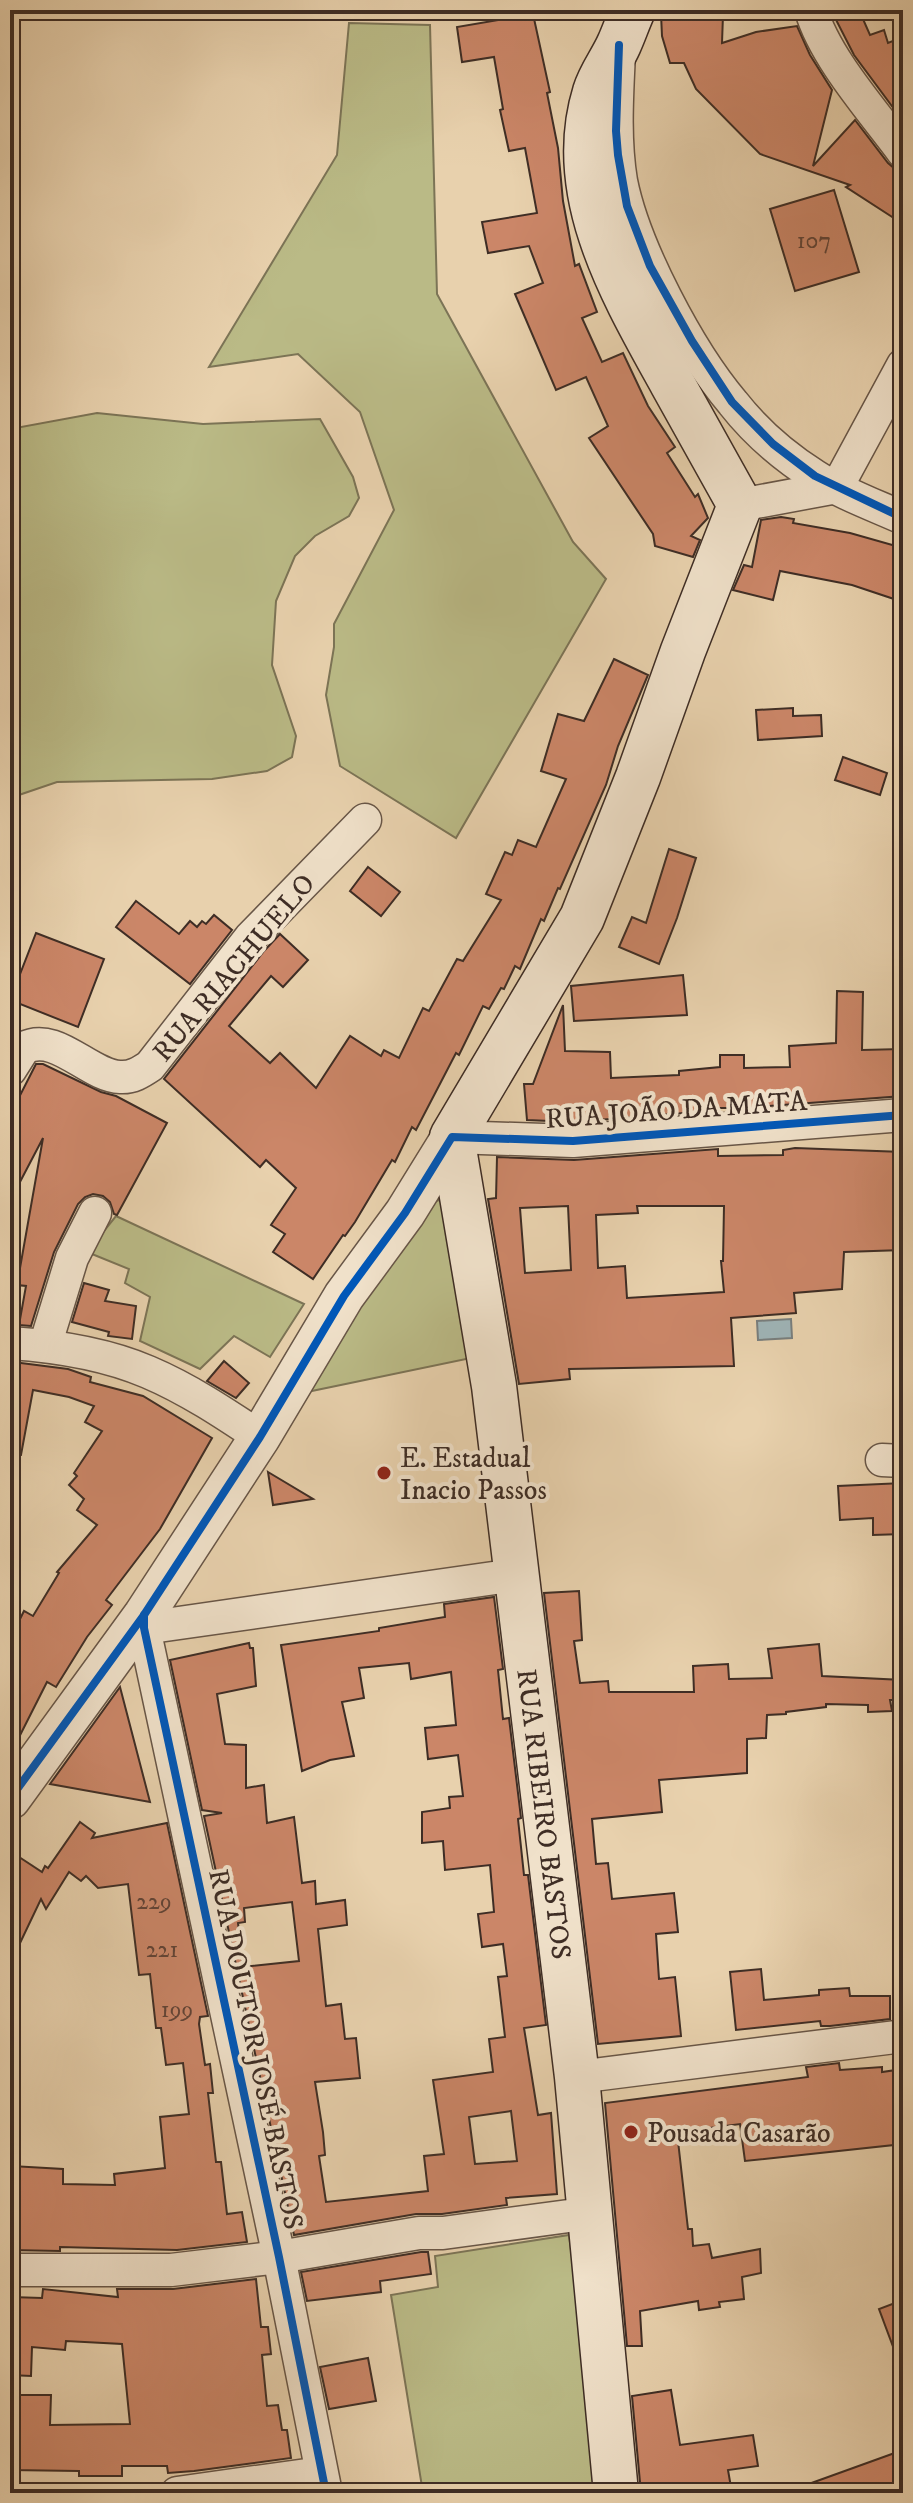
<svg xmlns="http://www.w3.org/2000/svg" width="913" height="2503" font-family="'IM FELL DW Pica',serif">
<rect width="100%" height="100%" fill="#e8d1ad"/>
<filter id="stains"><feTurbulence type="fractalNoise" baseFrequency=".0025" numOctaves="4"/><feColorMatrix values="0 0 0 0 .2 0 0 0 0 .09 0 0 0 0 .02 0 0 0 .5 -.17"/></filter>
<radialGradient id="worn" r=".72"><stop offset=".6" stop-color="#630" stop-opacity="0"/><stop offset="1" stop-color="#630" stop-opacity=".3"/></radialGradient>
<!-- green -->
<g fill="#baba86" stroke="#7c7456" stroke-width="2">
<polygon points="349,23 430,25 437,294 573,542 606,579 456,838 340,766 326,695 334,647 334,624 394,510 360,412 298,354 209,367 337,155"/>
<polygon points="97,413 203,424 320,419 353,477 359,498 349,516 315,536 295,556 276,601 272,665 296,736 292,757 267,771 212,779 57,782 10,798 10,429"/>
<polygon points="439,1200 459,1219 471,1358 307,1392 425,1205"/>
<polygon points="116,1216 304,1304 270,1357 234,1336 200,1369 140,1341 150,1297 125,1283 129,1269 87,1252"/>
<polygon points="569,2235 603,2493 423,2493 391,2295 438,2287 435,2256"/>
</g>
<!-- water -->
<polygon fill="#9eb4b7" stroke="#787e7d" stroke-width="2" points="791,1319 792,1338 758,1340 757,1321"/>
<!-- building -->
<g fill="#cb8668" stroke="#3e2d25" stroke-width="2" fill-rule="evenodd">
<polygon points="831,10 859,10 870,35 884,30 888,43 903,37 903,121 854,55"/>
<polygon points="685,13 686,19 723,15 722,43 756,32 797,26 810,55 832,90 813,166 855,120 888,163 895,169 903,171 903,224 846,187 850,185 760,154 696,89 684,63 670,63 662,36 661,14"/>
<polygon points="533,14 550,92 547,93 558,148 563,201 575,266 579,264 597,312 582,318 602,362 623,353 648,406 675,447 667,453 695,497 698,494 708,518 691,536 700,540 693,557 655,546 653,534 589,438 608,426 586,377 556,390 515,294 543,283 529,246 488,253 482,222 537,213 525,148 509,151 500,110 503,109 494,57 462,62 457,27"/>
<polygon points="834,190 859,272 795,291 770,209"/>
<polygon points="781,517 794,519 793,523 850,533 903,548 903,602 852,585 780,571 773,600 733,590 744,565 752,567 761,520"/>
<polygon points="614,659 648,675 618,746 606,785 560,889 558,888 544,921 541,919 520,969 515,966 504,989 501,988 489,1009 483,1006 459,1055 456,1053 416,1130 412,1127 395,1162 392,1160 355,1222 345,1236 343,1235 313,1279 273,1252 285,1234 271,1225 296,1188 266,1160 260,1167 164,1079 264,951 280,934 308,960 283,987 271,976 229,1026 270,1063 280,1053 316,1088 350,1036 381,1056 384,1050 399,1058 423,1008 429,1011 457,959 463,961 501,900 486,894 505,852 512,855 518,840 536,847 566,779 541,771 558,714 584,721"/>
<polygon points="793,708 793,716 821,715 822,736 758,740 756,710"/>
<polygon points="843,757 887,773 880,795 835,780"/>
<polygon points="669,849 696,858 677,918 659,964 619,947 632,917 646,923"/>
<polygon points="368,867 400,892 381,916 350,891"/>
<polygon points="136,901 179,934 190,921 197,927 202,921 206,924 214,915 232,930 190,984 116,927"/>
<polygon points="36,933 104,959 78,1027 10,1000"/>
<polygon points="683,975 687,1015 574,1021 571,986"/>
<polygon points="837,991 863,992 862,1050 902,1049 903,1096 743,1108 709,1108 709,1111 573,1122 527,1120 524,1084 533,1084 563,1005 565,1051 610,1052 611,1078 679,1075 679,1071 720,1067 720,1055 744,1055 744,1068 790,1067 789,1046 836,1043"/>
<polygon points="36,1064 43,1064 101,1092 116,1096 167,1123 117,1215 114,1214 110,1202 103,1196 93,1194 85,1197 78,1204 54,1252 31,1326 19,1325 26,1286 17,1285 43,1138 10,1201 10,1115"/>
<path d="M795,1148L903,1152V1250L844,1252L842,1289L794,1293L796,1313L731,1318L734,1366L569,1369L570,1379L519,1384L488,1199L496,1198L497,1157L574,1160L718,1149V1156L783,1155V1150ZM568,1206L571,1270L525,1273L520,1208ZM637,1206H724L723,1261H721L724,1292L627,1298L625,1266L598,1268L596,1215L638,1213Z"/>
<polygon points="84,1283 109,1290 105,1301 136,1306 132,1339 108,1336 109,1332 72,1322"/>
<polygon points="224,1361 249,1383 236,1398 207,1381"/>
<polygon points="13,1362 68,1369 91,1377 90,1382 143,1396 212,1438 160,1529 106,1600 112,1605 87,1637 56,1687 47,1682 10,1755 10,1639 24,1611 33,1616 59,1573 57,1572 97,1525 77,1510 84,1499 69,1485 77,1476 74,1473 102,1431 85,1422 94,1406 69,1397 33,1390 21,1455 10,1454 10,1377"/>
<polygon points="268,1472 313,1499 273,1505"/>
<polygon points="903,1483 903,1534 873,1535 873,1518 840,1520 838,1486"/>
<polygon points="579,1591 582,1640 574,1641 580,1683 608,1681 609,1692 694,1692 693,1666 728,1664 729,1679 772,1678 768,1649 819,1644 822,1676 903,1680 903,1700 890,1700 892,1711 868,1712 868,1705 826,1704 826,1707 786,1712 786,1714 767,1715 766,1738 747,1739 747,1773 659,1780 662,1812 592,1819 596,1864 608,1863 612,1899 674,1893 678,1932 656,1934 659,1979 675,1977 681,2036 598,2044 544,1593"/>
<path d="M494,1597L503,1669L498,1670L503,1719L509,1718L521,1818L518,1819L524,1875H528L546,2025L524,2028L538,2115L551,2113L557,2194L506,2198L507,2205L442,2214H416L294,2235L204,1816L222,1813L202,1810L170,1660L249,1643L250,1648H253L256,1686L217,1694L225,1744L246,1745V1788L264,1785L267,1823L294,1817L302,1883L315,1881L316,1904L345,1900L347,1925L318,1929L326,2006L341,2004L345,2039L356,2038L360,2078L315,2082L323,2132L325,2155L319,2156L326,2202L428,2191L424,2156L444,2154L433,2080L493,2072L489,2039L505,2037L498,1977L507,1976L503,1944L482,1947L478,1914L494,1912L490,1865L445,1870L443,1841L422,1843V1812L450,1808L449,1797L463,1796L458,1755L428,1759L425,1728L456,1725L451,1672L411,1679L409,1663L359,1668L364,1698L342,1702L354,1756L330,1760L302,1771L281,1645L379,1631V1628L445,1617L444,1604ZM292,1902L299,1961L243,1967L238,1923L245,1922L244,1908ZM511,2111L517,2161L475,2164L469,2117Z"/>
<polygon points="120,1687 150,1802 50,1784"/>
<polygon points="80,1822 95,1833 92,1838 167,1823 208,2016 200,2017 199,2024 205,2065 210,2064 213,2093 208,2093 216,2162 221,2162 227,2214 242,2212 247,2242 177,2250 60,2247 60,2251 10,2250 12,2166 63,2169 63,2184 115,2185 114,2174 165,2168 160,2117 189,2114 183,2063 166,2065 161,2028 156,2028 150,1974 139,1975 128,1884 98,1888 86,1876 81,1881 69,1872 46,1909 41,1899 10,1964 10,1851 42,1872 45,1866 48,1868"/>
<polygon points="761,1969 764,2000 819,1995 819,1990 849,1988 850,1996 890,1996 890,2019 830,2026 821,2026 820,2021 736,2030 730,1972"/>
<polygon points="839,2063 840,2070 882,2067 882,2072 903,2069 903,2144 745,2161 740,2124 677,2132 688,2229 692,2229 693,2246 709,2244 712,2258 760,2249 761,2273 742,2277 744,2299 719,2302 720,2307 699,2310 698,2301 640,2311 642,2346 627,2346 605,2103 808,2077 806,2067"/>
<polygon points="421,2252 428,2252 431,2274 380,2281 381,2292 307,2301 301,2272"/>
<polygon points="256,2279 261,2327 268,2327 271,2354 262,2355 267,2406 278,2405 282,2430 287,2430 291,2458 194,2471 168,2473 167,2466 122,2466 122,2476 79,2476 79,2471 10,2470 10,2446 17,2446 17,2395 51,2395 50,2425 130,2424 122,2344 66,2341 65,2350 32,2347 31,2376 10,2375 11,2297 42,2298 43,2289 118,2297 117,2289 173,2289"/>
<polygon points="903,2300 903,2368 901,2368 879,2309"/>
<polygon points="368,2358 376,2401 329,2409 320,2367"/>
<polygon points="671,2390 680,2445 753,2435 758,2466 728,2470 732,2493 641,2493 632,2396"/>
<polygon points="903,2450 903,2493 792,2493 792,2490"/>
</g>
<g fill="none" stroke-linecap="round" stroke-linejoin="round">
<defs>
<g id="minor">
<path d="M811,10C825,58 873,111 903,152"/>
<path d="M619,53C617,95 614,138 621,181C634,247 689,351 733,403C755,431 785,457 815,476C841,493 874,505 903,518"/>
<polyline points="837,487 903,365"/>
<polyline points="740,505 837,487"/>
<path d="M10,1070L24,1048C56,1031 89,1076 120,1077C132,1078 141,1072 150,1066L250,938L365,820"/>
<polyline points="452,1137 573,1141 903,1115"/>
<path d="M10,1343C55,1346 106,1354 148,1372C188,1389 224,1413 260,1437"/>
<polyline points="45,1346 72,1258 95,1213"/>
<polyline points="882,1460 903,1461"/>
<polyline points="144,1615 144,1628 279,2257 326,2493"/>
<polyline points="144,1628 515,1575"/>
<polyline points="577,2077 903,2036"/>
<polyline points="10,2270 171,2270 279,2257 419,2233 443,2233 591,2213"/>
<polyline points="177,2493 321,2473"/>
</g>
<polyline id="tertiary" points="10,1799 144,1615 260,1437 344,1296 405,1213 452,1137"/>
<path id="secondary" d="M616,2493L577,2077L494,1386L452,1137L582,918L638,777L683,651L740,505C717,464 695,424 672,383C624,296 563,195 595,92C600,75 612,60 619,44C624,33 628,21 633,10"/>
</defs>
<!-- minor casing -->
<use href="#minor" stroke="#685647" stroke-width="35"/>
<!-- tertiary casing -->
<use href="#tertiary" stroke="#685647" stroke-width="43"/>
<!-- secondary casing -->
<use href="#secondary" stroke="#3e2d25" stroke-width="47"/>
<!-- minor -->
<use href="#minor" stroke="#f0e1ca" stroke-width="32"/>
<!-- tertiary -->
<use href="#tertiary" stroke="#f0e1ca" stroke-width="40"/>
<!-- secondary -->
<use href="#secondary" stroke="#f0e1ca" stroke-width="44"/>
<defs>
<g id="cycleway">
<polyline points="619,45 616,131 618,155 627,206 650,266 692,341 732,402 773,444 815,476 903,518"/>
<polyline points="144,1615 144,1628 279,2257 326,2493"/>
<polyline points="10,1799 144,1615 260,1437 344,1296 405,1213 452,1137 573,1141 903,1115"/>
</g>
</defs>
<!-- cycleway casing -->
<use href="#cycleway" stroke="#f0e1ca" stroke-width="13"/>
<!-- cycleway -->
<use href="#cycleway" stroke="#0057b8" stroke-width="8"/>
</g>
<!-- markers -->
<g fill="#8f2418" stroke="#f0e1ca" stroke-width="3">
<circle cx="384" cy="1473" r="8"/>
<circle cx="631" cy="2132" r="8"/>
</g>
<g text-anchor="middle" stroke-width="8" stroke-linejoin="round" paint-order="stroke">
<!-- number labels -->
<g font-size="24" fill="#614336">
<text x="814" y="248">107</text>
<text x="154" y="1909">229</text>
<text x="162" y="1957">221</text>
<text x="177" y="2017">199</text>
</g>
<!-- street labels -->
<g font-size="28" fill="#3e2d25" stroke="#f0e1ca">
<text transform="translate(233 967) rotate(-50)" y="10">RUA RIACHUELO</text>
<text transform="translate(676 1109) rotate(-4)" y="10">RUA JOÃO DA MATA</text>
<text transform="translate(545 1814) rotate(83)" y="10">RUA RIBEIRO BASTOS</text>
<text transform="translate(257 2049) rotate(78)" y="10">RUA DOUTOR JOSÉ BASTOS</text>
</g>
<!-- poi labels -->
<g font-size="28" fill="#3e2d25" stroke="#f0e1ca" text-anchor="start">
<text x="400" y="1467">E. Estadual<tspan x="400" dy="32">Inacio Passos</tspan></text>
<text x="647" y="2142">Pousada Casarão</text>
</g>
</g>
<!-- margin -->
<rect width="913" height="2503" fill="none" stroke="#e8d1ad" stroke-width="40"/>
<rect x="12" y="12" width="889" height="2479" fill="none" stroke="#3e2d25" stroke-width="4"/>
<rect x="20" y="20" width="873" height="2463" fill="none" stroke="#3e2d25" stroke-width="2"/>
<rect width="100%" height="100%" filter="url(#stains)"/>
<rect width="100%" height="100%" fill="url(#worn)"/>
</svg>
